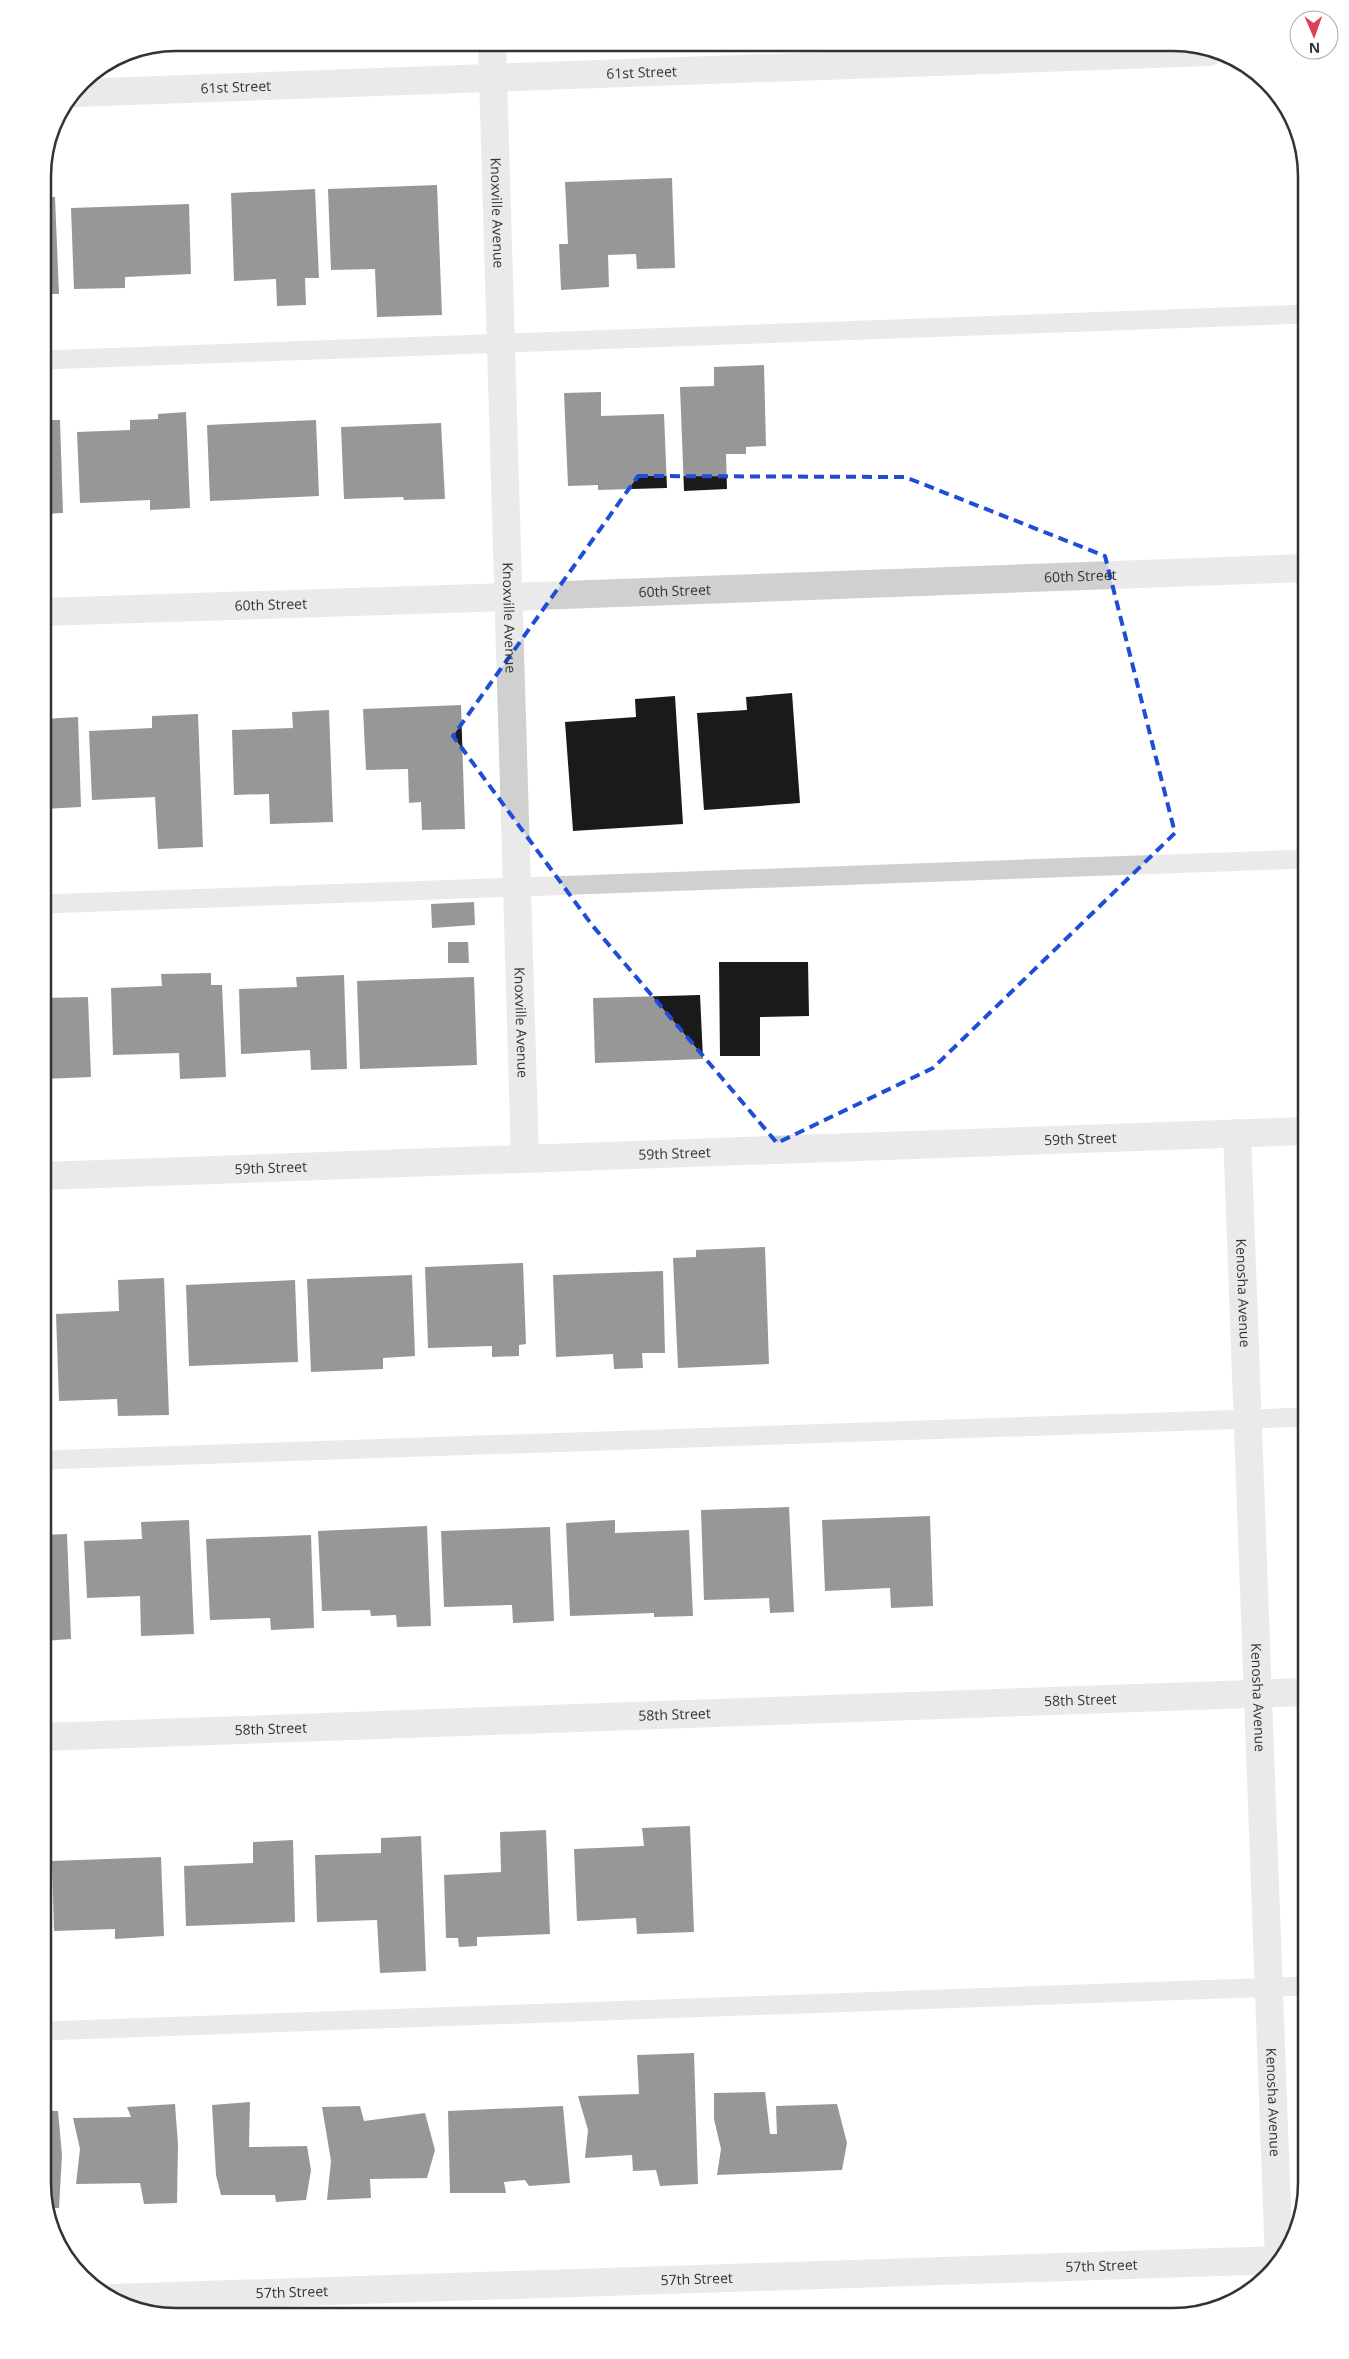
<svg xmlns="http://www.w3.org/2000/svg" width="1349" height="2359" font-family="'Open Sans',sans-serif">
<rect width="100%" height="100%" fill="#fff"/>
<!-- building -->
<g fill="#1a1a1a">
<polygon points="672,178 675,268 637,269 636,254 608,255 609,287 561,290 559,244 568,244 565,182"/>
<polygon points="437,185 442,315 377,317 375,269 331,270 328,189"/>
<polygon points="315,189 319,278 305,278 306,305 277,306 276,279 234,281 231,193"/>
<polygon points="43,197 55,197 59,294 43,294"/>
<polygon points="189,204 191,274 125,277 125,288 74,289 71,208"/>
<polygon points="764,365 766,446 746,447 746,454 726,454 727,489 684,491 680,387 714,386 714,367"/>
<polygon points="601,392 601,416 664,414 667,488 598,490 598,485 568,486 564,393"/>
<polygon points="186,412 190,508 150,510 150,500 80,503 77,432 130,430 130,420 158,419 158,414"/>
<polygon points="43,420 60,420 63,513 43,514"/>
<polygon points="316,420 319,496 210,501 207,425"/>
<polygon points="441,423 445,499 404,500 403,497 344,499 341,427"/>
<polygon points="792,693 800,803 704,810 697,713 747,710 746,697"/>
<polygon points="675,696 683,824 573,831 565,722 636,717 635,699"/>
<polygon points="461,705 465,829 422,830 421,802 409,803 408,769 366,770 363,709"/>
<polygon points="329,710 333,822 270,824 269,794 234,795 232,730 293,728 292,712"/>
<polygon points="198,714 203,847 158,849 155,797 92,800 89,731 152,728 152,716"/>
<polygon points="78,717 81,807 43,809 43,719"/>
<polygon points="474,902 475,925 432,928 431,904"/>
<polygon points="448,942 468,942 469,963 448,963"/>
<polygon points="719,962 808,962 809,1016 760,1017 760,1056 720,1056"/>
<polygon points="211,973 211,985 222,985 226,1077 180,1079 179,1053 113,1055 111,988 162,986 161,974"/>
<polygon points="344,975 347,1069 311,1070 310,1050 241,1054 239,989 297,987 296,977"/>
<polygon points="474,977 477,1065 360,1069 357,981"/>
<polygon points="700,995 703,1059 595,1063 593,998"/>
<polygon points="88,997 91,1077 43,1079 43,998"/>
<polygon points="765,1247 769,1364 678,1368 673,1258 696,1257 696,1250"/>
<polygon points="523,1263 526,1344 519,1345 519,1356 492,1357 492,1346 428,1348 425,1267"/>
<polygon points="663,1271 665,1353 642,1353 643,1368 614,1369 613,1354 556,1357 553,1275"/>
<polygon points="412,1275 415,1356 383,1358 383,1369 311,1372 307,1279"/>
<polygon points="164,1278 169,1415 118,1416 117,1399 59,1401 56,1314 119,1311 118,1280"/>
<polygon points="295,1280 298,1362 189,1366 186,1285"/>
<polygon points="789,1507 794,1612 770,1613 769,1598 704,1600 701,1510"/>
<polygon points="930,1516 933,1606 891,1608 890,1588 825,1591 822,1520"/>
<polygon points="189,1520 194,1634 141,1636 140,1596 87,1598 84,1541 142,1539 141,1522"/>
<polygon points="615,1520 615,1533 689,1530 693,1616 654,1617 654,1613 570,1616 566,1523"/>
<polygon points="427,1526 431,1626 397,1627 396,1615 371,1616 370,1610 322,1611 318,1531"/>
<polygon points="550,1527 554,1621 513,1623 512,1605 444,1607 441,1531"/>
<polygon points="67,1534 71,1639 43,1641 43,1535"/>
<polygon points="311,1535 314,1628 271,1630 270,1618 210,1620 206,1539"/>
<polygon points="690,1826 694,1932 637,1934 636,1918 577,1921 574,1849 644,1846 642,1828"/>
<polygon points="546,1830 550,1934 477,1937 477,1946 459,1947 458,1938 446,1938 444,1875 501,1872 500,1832"/>
<polygon points="421,1836 426,1971 380,1973 377,1920 317,1922 315,1855 381,1853 381,1838"/>
<polygon points="293,1840 295,1922 186,1926 184,1866 253,1863 253,1842"/>
<polygon points="161,1857 164,1936 115,1939 115,1929 54,1931 52,1861"/>
<polygon points="694,2053 698,2184 660,2186 656,2170 633,2171 632,2155 585,2158 588,2130 578,2096 639,2094 637,2055"/>
<polygon points="765,2092 770,2134 777,2134 776,2106 837,2104 847,2143 842,2170 717,2175 721,2149 714,2119 714,2093"/>
<polygon points="250,2102 249,2147 307,2146 311,2170 306,2200 276,2202 275,2195 221,2195 216,2175 212,2105"/>
<polygon points="175,2104 178,2144 177,2203 144,2204 140,2183 76,2184 80,2149 73,2118 131,2117 127,2107"/>
<polygon points="360,2106 364,2121 425,2113 435,2150 427,2178 370,2179 371,2198 327,2200 331,2161 322,2107"/>
<polygon points="563,2106 570,2183 529,2186 525,2180 504,2182 506,2193 450,2193 448,2111"/>
<polygon points="43,2111 58,2111 62,2155 59,2208 48,2208 43,2183"/>
</g>
<g fill="none" stroke-linecap="round" stroke-linejoin="round">
<!-- service -->
<g stroke="#d0d0d0" stroke-width="19">
<polyline points="43,360 1306,314"/>
<polyline points="43,904 1306,859"/>
<polyline points="43,1460 1306,1417"/>
<polyline points="43,2031 1306,1986"/>
</g>
<!-- minor -->
<g stroke="#d0d0d0" stroke-width="28">
<path id="s1" d="M492,43L525,1158"/>
<path id="s2" d="M74,93L1209,52"/>
<path id="s3" d="M43,612L508,597L1306,568"/>
<path id="s4" d="M1237,1133L1279,2261"/>
<path id="s5" d="M43,1176L1306,1131"/>
<path id="s6" d="M113,2298L1281,2260"/>
</g>
<!-- tertiary -->
<path stroke="#d0d0d0" stroke-width="28" id="s7" d="M43,1737L1306,1692"/>
</g>
<!-- marked area -->
<path d="M0 0H1349V2359H0ZM638,476L905,477L1105,556L1175,833L933,1068L777,1143L592,925L453,736Z" fill="#fff" fill-opacity=".55" fill-rule="evenodd"/>
<path fill="none" stroke="#1d4ed8" stroke-width="4" stroke-dasharray="10 6" stroke-linejoin="round" d="M638,476L905,477L1105,556L1175,833L933,1068L777,1143L592,925L453,736Z"/>
<g text-anchor="middle" stroke-width="5" stroke-linejoin="round" paint-order="stroke">
<!-- street labels -->
<g font-size="14" fill="#333" stroke="#fff">
<text dy="5" stroke="none"><textPath href="#s2" startOffset="568">61st Street</textPath></text>
<text dy="5" stroke="none"><textPath href="#s2" startOffset="162">61st Street</textPath></text>
<text dy="5" stroke="none"><textPath href="#s1" startOffset="170">Knoxville Avenue</textPath></text>
<text dy="5" stroke="none"><textPath href="#s3" startOffset="1038">60th Street</textPath></text>
<text dy="5" stroke="none"><textPath href="#s3" startOffset="632">60th Street</textPath></text>
<text dy="5" stroke="none"><textPath href="#s3" startOffset="228">60th Street</textPath></text>
<text dy="5" stroke="none"><textPath href="#s1" startOffset="575">Knoxville Avenue</textPath></text>
<text dy="5" stroke="none"><textPath href="#s1" startOffset="980">Knoxville Avenue</textPath></text>
<text dy="5" stroke="none"><textPath href="#s5" startOffset="1038">59th Street</textPath></text>
<text dy="5" stroke="none"><textPath href="#s5" startOffset="632">59th Street</textPath></text>
<text dy="5" stroke="none"><textPath href="#s5" startOffset="228">59th Street</textPath></text>
<text dy="5" stroke="none"><textPath href="#s4" startOffset="160">Kenosha Avenue</textPath></text>
<text dy="5" stroke="none"><textPath href="#s4" startOffset="565">Kenosha Avenue</textPath></text>
<text dy="5" stroke="none"><textPath href="#s7" startOffset="1038">58th Street</textPath></text>
<text dy="5" stroke="none"><textPath href="#s7" startOffset="632">58th Street</textPath></text>
<text dy="5" stroke="none"><textPath href="#s7" startOffset="228">58th Street</textPath></text>
<text dy="5" stroke="none"><textPath href="#s4" startOffset="970">Kenosha Avenue</textPath></text>
<text dy="5" stroke="none"><textPath href="#s6" startOffset="989">57th Street</textPath></text>
<text dy="5" stroke="none"><textPath href="#s6" startOffset="584">57th Street</textPath></text>
<text dy="5" stroke="none"><textPath href="#s6" startOffset="179">57th Street</textPath></text>
</g>
</g>
<!-- crop -->
<path d="M0 0H1349V2359H0ZM176 51H1173A125 125 0 0 1 1298 176V2183A125 125 0 0 1 1173 2308H176A125 125 0 0 1 51 2183V176A125 125 0 0 1 176 51Z" fill="#fff" fill-rule="evenodd"/>
<path fill="none" stroke="#333" stroke-width="2.5" d="M176 51H1173A125 125 0 0 1 1298 176V2183A125 125 0 0 1 1173 2308H176A125 125 0 0 1 51 2183V176A125 125 0 0 1 176 51Z"/>
<!-- north arrow -->
<g transform="translate(1314 35) rotate(178)"><circle r="24" fill="#ffffff" stroke="#adadad"/>
<path d="M0-4L9 19L0 12L-9 19Z" fill="#df3f56"/>
<text y="-8" font-size="14" font-weight="bold" text-anchor="middle" fill="#333333">N</text>
</g>
</svg>
